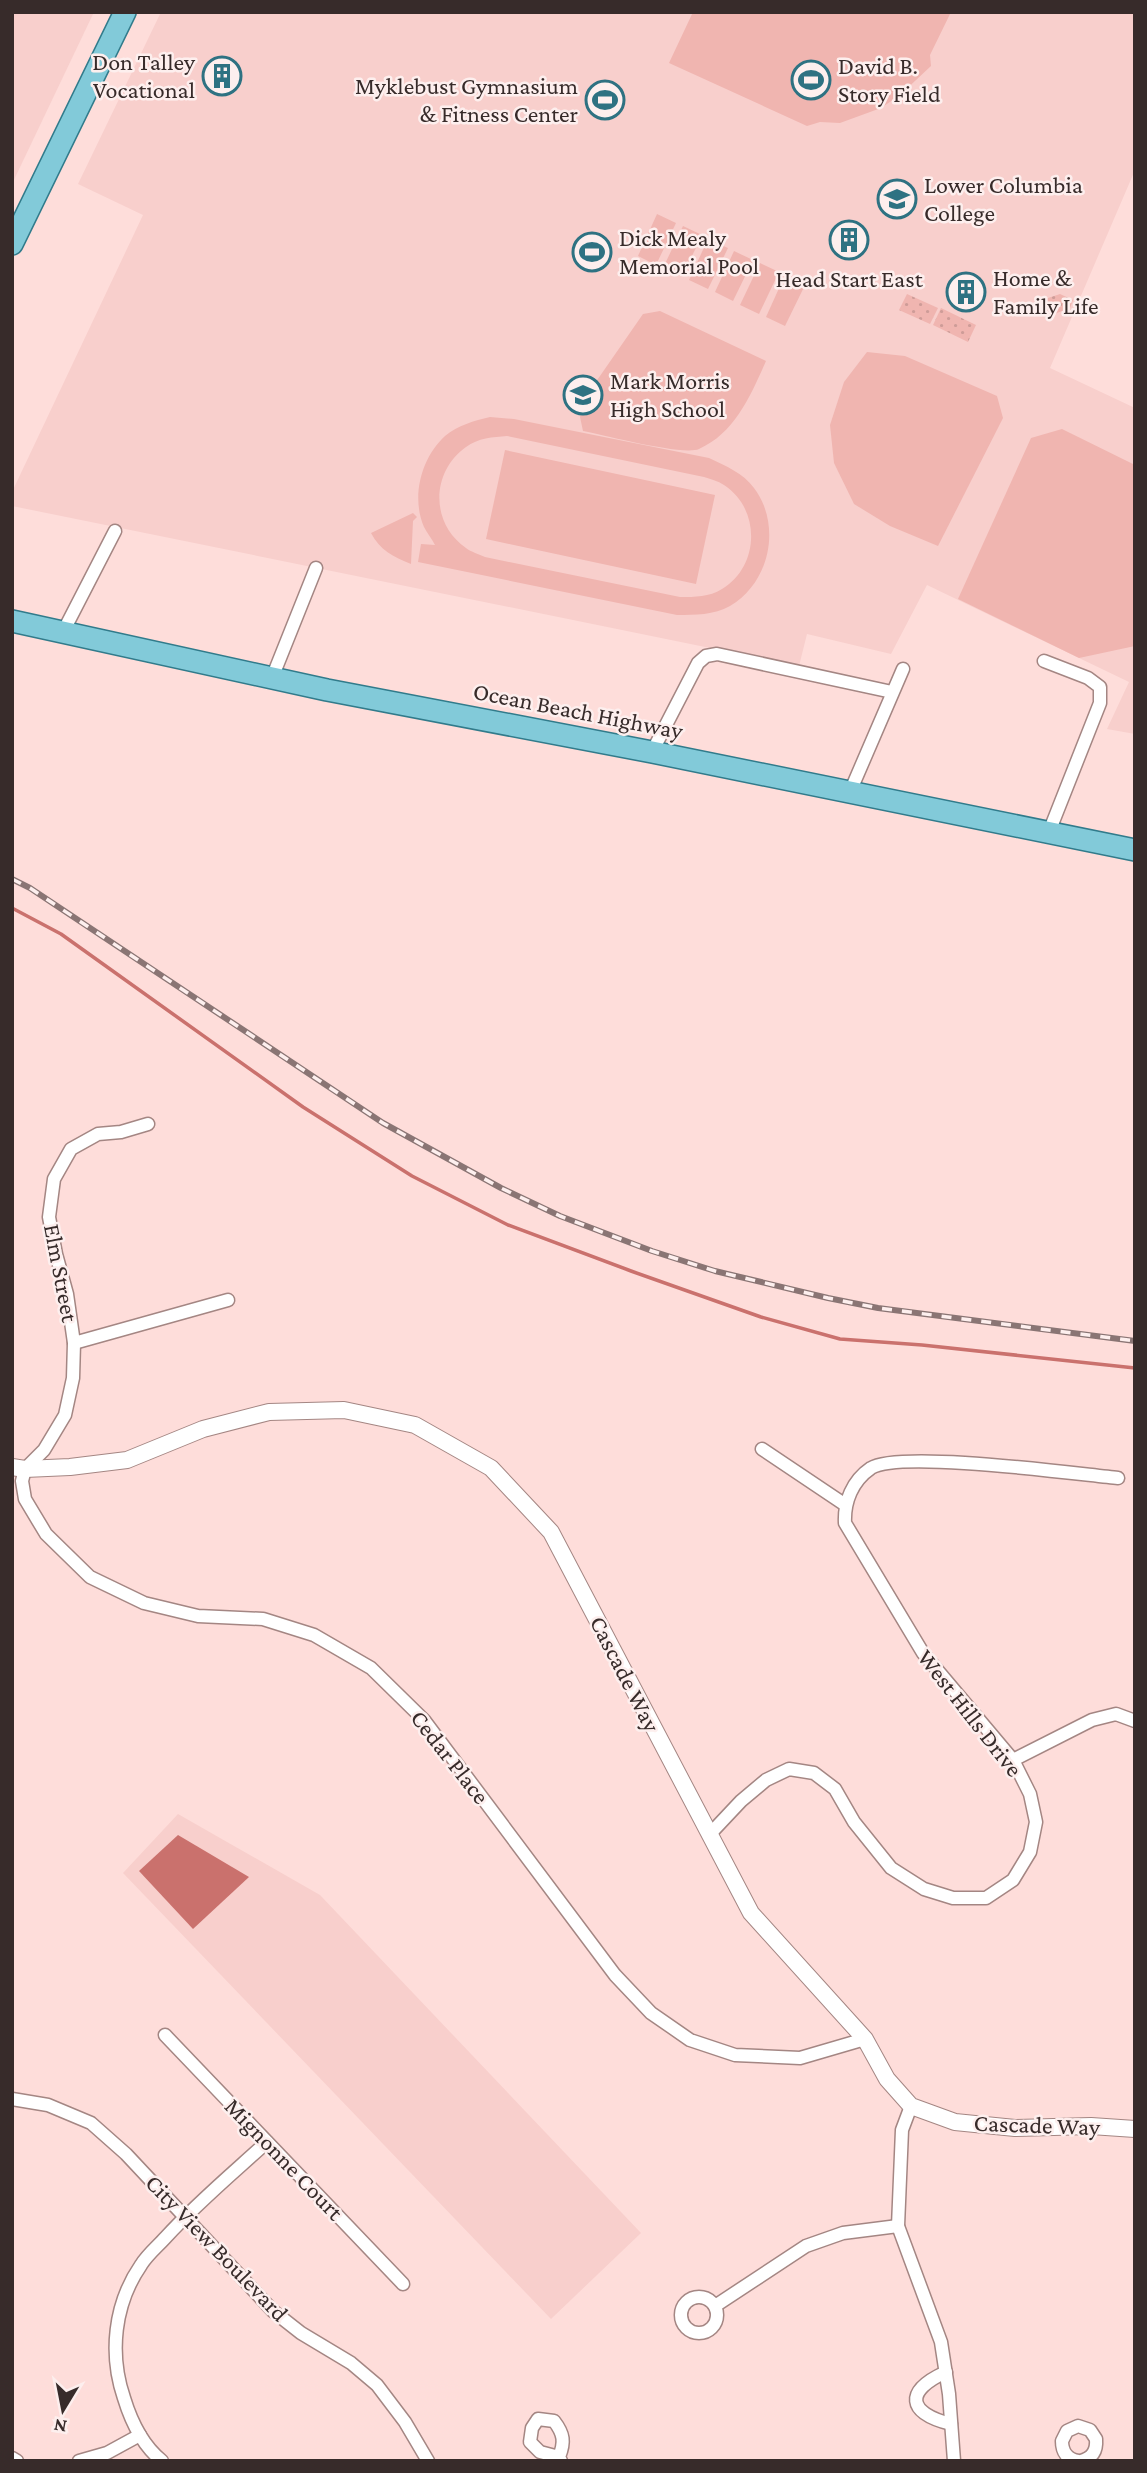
<svg xmlns="http://www.w3.org/2000/svg" width="1147" height="2473" font-family="'Crimson Pro',serif">
<defs>
<pattern id="park-dots" width="8" height="8" patternUnits="userSpaceOnUse" patternTransform="scale(1.75)"><rect width="8" height="8" fill="#f0b5b0"/><path d="M2 2h.1M6 6h.1" fill="none" stroke="#ce9c98" stroke-width="1.8" stroke-linecap="round"/></pattern>
</defs>
<rect width="100%" height="100%" fill="#feddda"/>
<!-- built -->
<g fill="#f8cfcc">
<polygon points="12,12 94,12 12,184"/>
<polygon points="161,12 1135,12 1135,170 1050,368 1135,408 1135,734 1107,729 1129,682 927,585 891,654 807,634 799,666 12,506 12,492 143,215 78,184"/>
<polygon points="178,1814 320,1895 641,2233 551,2319 123,1873"/>
</g>
<!-- park -->
<g fill="url(#park-dots)">
<polygon points="907,294 938,308 930,324 899,310"/>
<polygon points="1060,294 1073,300 1070,308 1049,316 1046,314 1043,306 1045,299"/>
<polygon points="941,308 976,325 968,342 933,325"/>
</g>
<!-- garden -->
<g fill="#f0b5b0" fill-rule="evenodd">
<polygon points="693,12 951,12 930,55 931,66 900,95 881,108 840,123 820,122 807,126 669,63"/>
<polygon points="657,214 676,223 656,265 638,256"/>
<polygon points="683,226 702,235 682,277 663,268"/>
<polygon points="708,239 728,248 708,289 689,280"/>
<polygon points="734,251 753,260 733,301 715,292"/>
<polygon points="760,263 779,272 759,314 740,305"/>
<polygon points="785,275 805,285 785,326 766,317"/>
<path d="M660,311L766,361C751,395 735,433 699,449C683,456 604,435 583,431L580,417L584,399L643,314Z"/>
<polygon points="867,352 905,356 997,396 1003,418 938,546 890,526 854,504 834,463 830,425 844,382"/>
<path d="M490,417L514,419L709,458C726,466 743,473 754,488C782,525 770,583 730,606C714,615 695,615 677,615L418,562L421,544L435,545C432,539 427,533 424,527C411,497 421,458 445,436C458,425 474,421 490,417ZM507,436L704,477C710,479 718,481 724,485C761,509 760,566 722,589C709,597 695,597 680,597L485,557C479,554 471,552 466,548C430,523 431,472 466,447C478,438 493,437 507,436Z"/>
<polygon points="1062,429 1135,465 1135,646 1079,658 958,599 1031,438"/>
<polygon points="505,450 715,495 696,584 486,539"/>
<path d="M413,513L417,517L413,521L411,564C393,557 380,550 371,533Z"/>
</g>
<!-- water -->
<polygon fill="#ca716d" points="178,1835 249,1877 193,1929 139,1871"/>
<g fill="none" stroke-linecap="round" stroke-linejoin="round">
<!-- stream -->
<polyline stroke="#ca716d" stroke-width="3.5" points="12,908 61,934 303,1107 412,1176 508,1225 631,1271 761,1317 840,1339 922,1345 1135,1368"/>
<defs>
<g id="minor">
<polyline points="63,632 115,531"/>
<polyline points="1044,661 1088,678 1100,687 1100,703 1049,832"/>
<polyline points="272,678 316,568"/>
<polyline points="652,752 698,663 706,656 717,654 892,692"/>
<polyline points="850,792 903,669"/>
<polyline points="148,1124 121,1132 98,1134 71,1149 54,1179 49,1217 56,1254 67,1294 74,1343 73,1378 65,1415 44,1450 25,1469 22,1481 25,1499 46,1534 90,1577 144,1603 198,1616 263,1619 314,1635 371,1668 424,1720 615,1975 651,2013 690,2040 735,2055 800,2058 865,2039"/>
<polyline points="74,1343 228,1300"/>
<polyline points="762,1449 844,1504"/>
<polyline points="1013,1760 1092,1720 1116,1714 1135,1721"/>
<path d="M709,1835L741,1801L766,1780L789,1769L814,1773L835,1789L854,1822L891,1868L924,1889L953,1898H986L1013,1880L1030,1852L1036,1822L1030,1794L1013,1760L923,1653L845,1523C844,1502 852,1481 871,1468C900,1450 1076,1474 1118,1478"/>
<polyline points="165,2035 403,2284"/>
<polyline points="12,2099 48,2105 91,2123 126,2154 273,2311 301,2333 351,2363 377,2385 405,2422 428,2461"/>
<polyline points="911,2106 902,2130 898,2226 941,2342 949,2394 954,2461"/>
<circle cx="699" cy="2315" r="18"/>
<polyline points="715,2306 806,2246 843,2233 898,2226"/>
<path d="M946,2372C904,2391 907,2413 951,2424"/>
<path d="M559,2457C565,2442 564,2434 554,2421L538,2419L532,2428L530,2442L540,2452L559,2457L561,2461"/>
<polyline points="12,2458 17,2461"/>
<polyline points="79,2461 107,2453 140,2435"/>
<path d="M162,2461C142,2445 131,2421 124,2398C109,2354 114,2304 141,2265C147,2255 158,2246 166,2237C197,2203 233,2173 267,2142"/>
<path d="M1078,2461C1067,2459 1062,2452 1062,2441L1067,2431L1078,2426L1090,2430L1096,2439C1097,2451 1092,2458 1081,2461"/>
</g>
<polyline id="tertiary" points="12,1467 25,1469 70,1467 127,1460 203,1429 269,1412 344,1410 415,1425 491,1468 551,1532 751,1913 865,2039 887,2079 911,2106 955,2122 1015,2128 1091,2126 1135,2129"/>
<g id="primary">
<polyline points="12,244 125,12"/>
<polyline points="12,621 327,690 652,752 1135,850"/>
</g>
</defs>
<!-- minor casing -->
<use href="#minor" stroke="#a48683" stroke-width="15"/>
<!-- tertiary casing -->
<use href="#tertiary" stroke="#a48683" stroke-width="18"/>
<!-- primary casing -->
<use href="#primary" stroke="#317b8b" stroke-width="24"/>
<!-- minor -->
<use href="#minor" stroke="#fff" stroke-width="12"/>
<!-- tertiary -->
<use href="#tertiary" stroke="#fff" stroke-width="16"/>
<!-- primary -->
<use href="#primary" stroke="#82cad9" stroke-width="21"/>
<defs>
<polyline id="rail" points="12,879 30,888 383,1123 501,1188 560,1216 652,1251 715,1271 828,1298 878,1308 1135,1341"/>
</defs>
<!-- rail casing -->
<use href="#rail" stroke="#8a7574" stroke-width="6"/>
<!-- rail -->
<use href="#rail" stroke="#fdefee" stroke-width="3.5" stroke-dasharray="10" stroke-linecap="butt"/>
</g>
<!-- icons -->
<defs>
<symbol id="building-ring" viewBox="-11 -11 22 22"><circle r="9.5" fill="#fdefee" stroke="#2e7282" stroke-width="1.5"/><path d="M-4-6H4V6H1V3H-1V6H-4ZM-2.5-4.3h1.7v1.8h-1.7ZM.8-4.3h1.7v1.8H.8ZM-2.5-1h1.7V.8h-1.7ZM.8-1h1.7V.8H.8Z" fill="#2e7282"/></symbol>
<symbol id="stadium-ring" viewBox="-11 -11 22 22"><circle r="9.5" fill="#fdefee" stroke="#2e7282" stroke-width="1.5"/><path d="M0-5a6.5 5 0 1 0 0 10a6.5 5 0 1 0 0-10ZM-3.5-1.8h7v3.6h-7Z" fill="#2e7282"/></symbol>
<symbol id="university-ring" viewBox="-11 -11 22 22"><circle r="9.5" fill="#fdefee" stroke="#2e7282" stroke-width="1.5"/><path d="M0-5L7-2L0 1L-7-2ZM-4 1L0 2.5L4 1V4Q0 6-4 4Z" fill="#2e7282"/></symbol>
<symbol id="school-ring" viewBox="-11 -11 22 22"><circle r="9.5" fill="#fdefee" stroke="#2e7282" stroke-width="1.5"/><path d="M0-5L7-2L0 1L-7-2ZM-4 1L0 2.5L4 1V4Q0 6-4 4Z" fill="#2e7282"/></symbol>
</defs>
<g fill-rule="evenodd">
<use href="#building-ring" x="200" y="54" width="44" height="44"/>
<use href="#stadium-ring" x="789" y="58" width="44" height="44"/>
<use href="#stadium-ring" x="583" y="78" width="44" height="44"/>
<use href="#university-ring" x="875" y="177" width="44" height="44"/>
<use href="#building-ring" x="827" y="218" width="44" height="44"/>
<use href="#stadium-ring" x="570" y="230" width="44" height="44"/>
<use href="#building-ring" x="944" y="270" width="44" height="44"/>
<use href="#school-ring" x="561" y="373" width="44" height="44"/>
</g>
<g text-anchor="middle" stroke-width="5" stroke-linejoin="round" paint-order="stroke">
<!-- poi labels -->
<g font-size="24" fill="#372b2a" stroke="#fdefee" text-anchor="start">
<text x="195" y="70" text-anchor="end">Don Talley<tspan x="195" dy="28">Vocational</tspan></text>
<text x="838" y="74">David B.<tspan x="838" dy="28">Story Field</tspan></text>
<text x="578" y="94" text-anchor="end">Myklebust Gymnasium<tspan x="578" dy="28">&amp; Fitness Center</tspan></text>
<text x="924" y="193">Lower Columbia<tspan x="924" dy="28">College</tspan></text>
<text x="619" y="246">Dick Mealy<tspan x="619" dy="28">Memorial Pool</tspan></text>
<text x="993" y="286">Home &amp;<tspan x="993" dy="28">Family Life</tspan></text>
<text x="849" y="287" text-anchor="middle">Head Start East</text>
<text x="610" y="389">Mark Morris<tspan x="610" dy="28">High School</tspan></text>
</g>
<!-- street labels -->
<g font-size="24" fill="#372b2a" stroke="#fdefee">
<text transform="translate(578 711) rotate(11)" y="8">Ocean Beach Highway</text>
<text transform="translate(61 1273) rotate(79)" y="8">Elm Street</text>
<text transform="translate(625 1674) rotate(63)" y="8">Cascade Way</text>
<text transform="translate(970 1713) rotate(52)" y="8">West Hills Drive</text>
<text transform="translate(450 1757) rotate(52)" y="8">Cedar Place</text>
<text transform="translate(1037 2125) rotate(2)" y="8">Cascade Way</text>
<text transform="translate(284 2159) rotate(46)" y="8">Mignonne Court</text>
<text transform="translate(217 2248) rotate(46)" y="8">City View Boulevard</text>
</g>
</g>
<!-- border -->
<rect width="1147" height="2473" fill="none" stroke="#372b2a" stroke-width="28"/>
<!-- north arrow -->
<g transform="translate(63 2410) rotate(190)" stroke="#fdefee" stroke-width="5" paint-order="stroke">
<path d="M0-5L12 26L0 18L-12 26Z" fill="#372b2a"/>
<text y="-10" font-size="19" font-weight="bold" text-anchor="middle" fill="#372b2a">N</text>
</g>
</svg>
